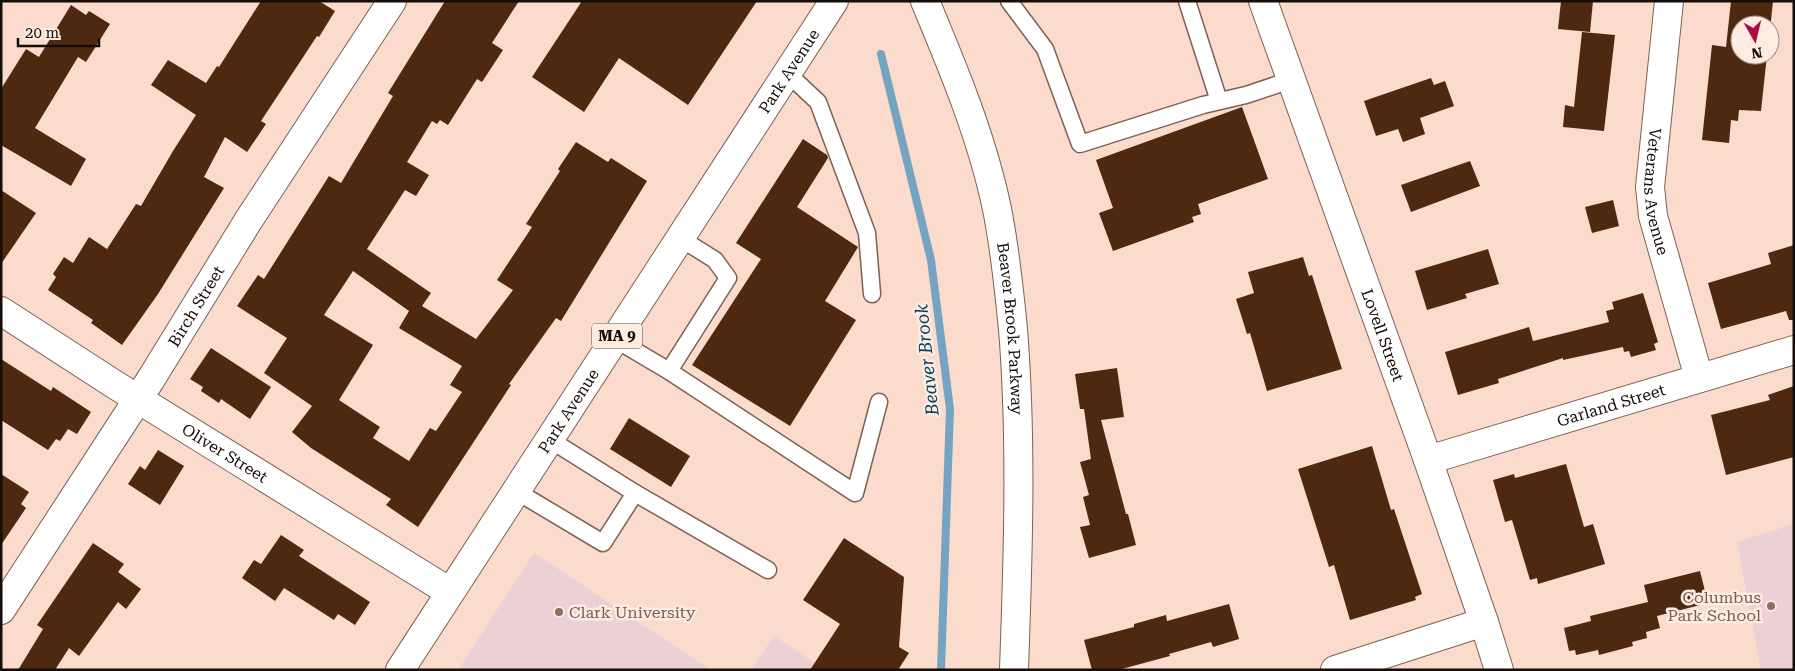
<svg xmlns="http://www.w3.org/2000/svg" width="1795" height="671" font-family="'Roboto Serif',serif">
<rect width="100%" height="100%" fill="#fadbcc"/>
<!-- education -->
<g fill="#ebd1d5">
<polygon points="1794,524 1794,670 1761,670 1737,542"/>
<polygon points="534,553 711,670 458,670"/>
<polygon points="774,636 825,670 751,670"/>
</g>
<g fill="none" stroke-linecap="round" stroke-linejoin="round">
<!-- stream -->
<polyline stroke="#74a4c1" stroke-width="8" points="881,54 931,260 950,409 941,670"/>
</g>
<!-- building -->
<g fill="#4e280f" fill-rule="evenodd">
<polygon points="261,1 319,1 335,11 319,37 317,36 261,121 266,124 247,152 225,137 204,177 224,188 158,294 122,345 91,323 93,320 48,290 56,277 53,274 64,257 73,263 89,237 107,249 136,204 141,206 173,151 196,115 151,85 168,60 206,83 217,66 219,67"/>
<path d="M445,1H519L492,43L503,50L482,82L477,79L448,125L440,120L437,124L432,121L407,162L429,175L416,196L405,190L367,249L431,293L422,306L476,339L513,290L497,280L532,227L526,224L560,171L558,169L576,142L608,162L611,158L647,181L561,321L556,318L509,384L511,385L418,527L386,505L391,499L311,448L292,432L312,406L264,373L287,338L237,306L258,275L264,279L329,176L341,183L393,96L388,93ZM353,271L409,311L399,328L462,366L450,385L462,392L436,431L430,428L409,461L373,438L380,427L339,400L373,345L324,315Z"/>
<polygon points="582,1 757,1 688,105 619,58 584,112 532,77"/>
<polygon points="1561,1 1593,1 1590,32 1558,29"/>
<polygon points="1731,1 1773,1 1770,30 1770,25 1740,25 1740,55 1767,55 1761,111 1739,110 1738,121 1731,120 1729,143 1702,140 1712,45 1726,47"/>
<polygon points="71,5 86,15 89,11 110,24 86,62 78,57 35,128 86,159 71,186 1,145 1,89 26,49 39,57"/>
<polygon points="1582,32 1615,35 1604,131 1563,127 1565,105 1574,107"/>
<polygon points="1770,32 1778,33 1775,55 1770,54"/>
<polygon points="1431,78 1434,85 1445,81 1454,106 1420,118 1425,134 1403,142 1398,129 1376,136 1364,101"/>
<polygon points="1242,107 1268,179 1198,204 1201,214 1192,217 1194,222 1113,251 1099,213 1113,208 1096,160"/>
<polygon points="803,139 827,155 828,158 797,207 858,247 825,301 856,320 790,426 692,365 761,259 736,243"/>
<polygon points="1470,161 1480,186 1411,212 1401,185"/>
<polygon points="1,190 36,213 1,264"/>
<polygon points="1613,200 1619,226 1592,233 1585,207"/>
<polygon points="1794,245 1794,320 1789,320 1786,311 1721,329 1708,283 1771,264 1768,253"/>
<polygon points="1488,249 1499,284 1465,294 1467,298 1427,310 1415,271"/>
<polygon points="1303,257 1309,276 1312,275 1342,369 1267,391 1250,333 1247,334 1236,299 1254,293 1248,272"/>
<polygon points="1643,293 1658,342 1654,344 1656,350 1631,357 1629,351 1624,352 1623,347 1563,360 1563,358 1498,379 1499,383 1458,395 1445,352 1529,327 1533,341 1609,322 1606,311 1614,309 1612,302"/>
<polygon points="211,348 271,387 250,419 221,399 219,403 201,391 203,387 190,379"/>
<polygon points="1,359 51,391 53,387 91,412 77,434 68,429 60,441 56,439 48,450 1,420"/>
<polygon points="1117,368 1124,417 1101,420 1126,514 1128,514 1136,545 1089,558 1080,527 1090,525 1083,497 1089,495 1080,462 1091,459 1084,409 1080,409 1075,374"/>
<polygon points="1794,386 1794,457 1726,475 1711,415 1770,400 1768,395"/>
<polygon points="629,418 690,456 671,487 610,449"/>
<polygon points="1372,446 1391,510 1394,509 1422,594 1415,597 1416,600 1350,620 1334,565 1329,567 1298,469"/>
<polygon points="158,450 184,466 160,505 128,484 140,466 145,470"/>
<polygon points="1566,464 1584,527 1593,524 1605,564 1538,584 1537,578 1530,580 1512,520 1505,522 1493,480 1514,474 1515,478"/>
<polygon points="1,474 29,492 21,504 26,508 1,545"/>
<polygon points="281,535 304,550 299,556 370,602 355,625 338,614 334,620 284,588 275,601 242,578 254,560 261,564"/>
<polygon points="844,538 904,577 899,647 909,653 898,670 810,670 840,624 803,600"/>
<polygon points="93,543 124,564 118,572 141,589 126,609 118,602 79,656 69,648 55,670 18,670 43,629 37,625"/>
<polygon points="1700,571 1708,603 1657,616 1660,628 1646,632 1647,638 1632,642 1633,646 1599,655 1598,650 1576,655 1575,650 1569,651 1564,628 1591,621 1590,616 1648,602 1644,585"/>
<polygon points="1229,604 1239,639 1213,647 1211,642 1169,654 1170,656 1118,670 1092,670 1084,640 1134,627 1134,624 1166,615 1167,621"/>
</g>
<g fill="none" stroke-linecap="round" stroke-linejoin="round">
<defs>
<g id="lane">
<polyline points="1009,1 1045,49 1080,144 1203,105 1246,95 1291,80"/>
<polyline points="1187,1 1219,101"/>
<polyline points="787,73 818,102 867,233 872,294"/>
<polyline points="615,339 669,371 855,493 879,402"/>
<polyline points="669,371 728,278 715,260 680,238"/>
<polyline points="516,491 603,543 635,493 549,439"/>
<polyline points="635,493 768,570"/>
</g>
<g id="street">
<path id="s1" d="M925,1C953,68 982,137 997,209C1005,249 1009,288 1013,329C1022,442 1018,556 1014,670"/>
<path id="s2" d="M1669,1L1650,187L1653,216L1699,378"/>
<path id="s3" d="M1,311L117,386L450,592"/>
<path id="s4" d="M1428,460L1794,350"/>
<path id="s5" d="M1,610L151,379L248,221L392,1"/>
<polyline points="1335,670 1484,622"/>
</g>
<g id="secondary">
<path id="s6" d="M1263,1L1428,460L1484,622L1499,670"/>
</g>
<g id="highway">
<path id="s7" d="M400,670L834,1"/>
</g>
</defs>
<!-- lane casing -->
<use href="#lane" stroke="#7c6154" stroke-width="19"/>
<!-- street casing -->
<use href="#street" stroke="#7c6154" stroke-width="30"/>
<!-- secondary casing -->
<use href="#secondary" stroke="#7c6154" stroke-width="30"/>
<!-- highway casing -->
<use href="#highway" stroke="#7c6154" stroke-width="30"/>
<!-- lane -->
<use href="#lane" stroke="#fff" stroke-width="16"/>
<!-- street -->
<use href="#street" stroke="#fff" stroke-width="28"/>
<!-- secondary -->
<use href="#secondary" stroke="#fff" stroke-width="28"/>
<!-- highway -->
<use href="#highway" stroke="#fff" stroke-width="28"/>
</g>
<!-- markers -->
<g fill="#8d6e63" stroke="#feebe2" stroke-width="2">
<circle cx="1771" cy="606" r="5"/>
<circle cx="559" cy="612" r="5"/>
</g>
<g text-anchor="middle" stroke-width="5" stroke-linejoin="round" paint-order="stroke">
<!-- shield labels -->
<rect fill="#feebe2" stroke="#5c4f49" stroke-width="1" x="592" y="323.5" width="50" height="25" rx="4"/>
<g font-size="15" font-weight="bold" fill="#160c08">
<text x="617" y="341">MA 9</text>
</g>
<!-- street labels -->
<g font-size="16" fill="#160c08" stroke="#feebe2">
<text dy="6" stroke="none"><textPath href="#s7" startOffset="714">Park Avenue</textPath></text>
<text dy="6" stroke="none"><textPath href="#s2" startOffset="192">Veterans Avenue</textPath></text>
<text dy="6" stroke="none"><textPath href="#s5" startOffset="361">Birch Street</textPath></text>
<text dy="6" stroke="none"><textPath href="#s1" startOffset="341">Beaver Brook Parkway</textPath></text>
<text dy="6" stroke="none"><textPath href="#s6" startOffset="355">Lovell Street</textPath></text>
<text dy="6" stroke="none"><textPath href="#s4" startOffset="191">Garland Street</textPath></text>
<text dy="6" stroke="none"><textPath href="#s7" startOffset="309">Park Avenue</textPath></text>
<text dy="6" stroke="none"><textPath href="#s3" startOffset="265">Oliver Street</textPath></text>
</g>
<!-- education labels -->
<g font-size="16" fill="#785e54" stroke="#feebe2" text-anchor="end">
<text x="1761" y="603">Columbus<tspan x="1761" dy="18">Park School</tspan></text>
<text x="569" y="618" text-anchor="start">Clark University</text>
</g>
<!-- water labels -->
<g font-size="18" font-style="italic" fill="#00415e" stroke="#feebe2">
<text transform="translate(927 360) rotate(-96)" y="6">Beaver Brook</text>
</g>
</g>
<!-- border -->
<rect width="1795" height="671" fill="none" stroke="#160c08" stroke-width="5"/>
<!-- north arrow -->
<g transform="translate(1755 40) rotate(172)"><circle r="24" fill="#feebe2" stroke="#a1928b"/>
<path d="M0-4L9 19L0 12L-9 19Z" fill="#a71044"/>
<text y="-8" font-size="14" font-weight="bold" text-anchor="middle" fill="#160c08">N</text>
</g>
<!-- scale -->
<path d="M18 38v8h81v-8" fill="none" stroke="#160c08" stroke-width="2.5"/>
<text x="25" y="38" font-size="15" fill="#160c08" stroke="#feebe2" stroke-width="4" paint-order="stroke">20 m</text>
</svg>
